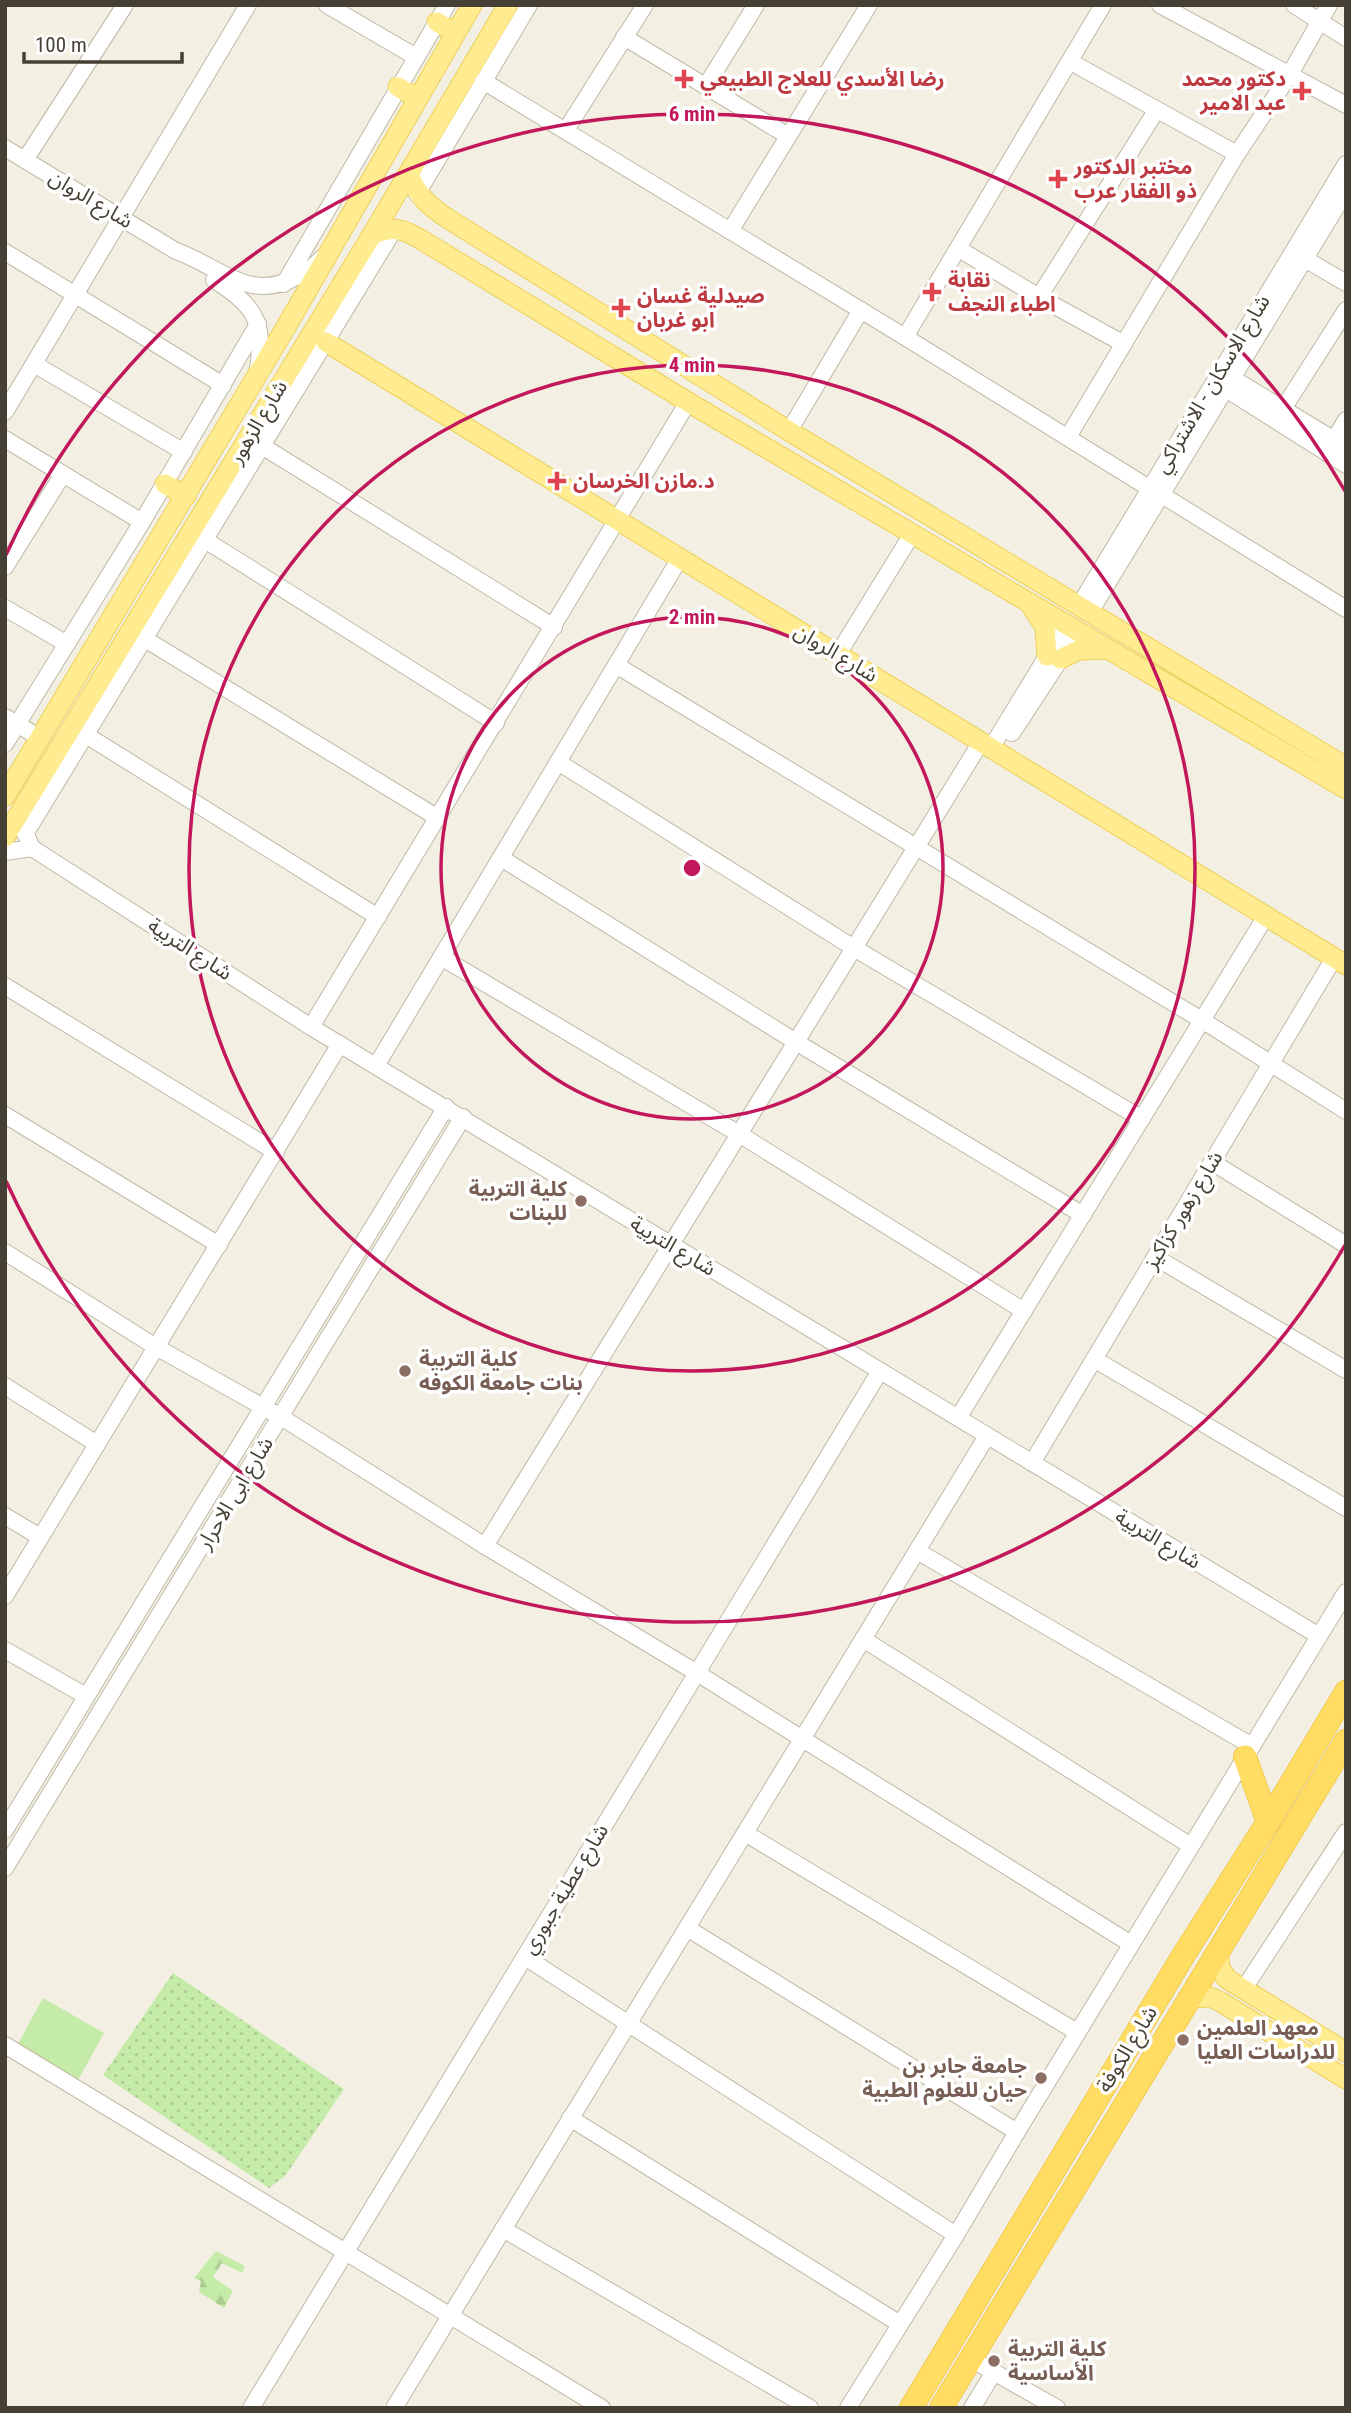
<svg xmlns="http://www.w3.org/2000/svg" width="1351" height="2413" font-family="'Roboto Condensed','Noto Sans Arabic',sans-serif">
<defs>
<pattern id="grass-dots" width="8" height="8" patternUnits="userSpaceOnUse" patternTransform="scale(1.75)"><rect width="8" height="8" fill="#c5eba8"/><path d="M2 2h.1M6 6h.1" fill="none" stroke="#abcb91" stroke-width="1.8" stroke-linecap="round"/></pattern>
<pattern id="forest-firs" width="22" height="20" patternUnits="userSpaceOnUse" patternTransform="scale(1.75)"><rect width="22" height="20" fill="#c5eba8"/><path d="M5 1l3.5 6h-7zM16 11l3.5 6h-7z" fill="#abcb91"/></pattern>
</defs>
<rect width="100%" height="100%" fill="#f3f0e3"/>
<!-- grass -->
<polygon fill="url(#grass-dots)" points="173,1973 344,2089 285,2176 269,2188 103,2075"/>
<!-- forest -->
<polygon fill="url(#forest-firs)" points="216,2251 245,2266 242,2273 222,2263 213,2277 233,2291 224,2308 199,2292 201,2281 194,2278"/>
<!-- garden -->
<polygon fill="#c5eba8" points="43,1998 104,2033 78,2080 18,2044"/>
<g fill="none" stroke-linecap="round" stroke-linejoin="round">
<defs>
<g id="minor">
<polyline points="327,5 416,57"/>
<polyline points="1160,5 1346,105"/>
<polyline points="1294,5 1346,38"/>
<polyline points="624,37 788,136"/>
<polyline points="1071,62 1237,154"/>
<polyline points="483,81 905,337 1149,488"/>
<polyline points="706,86 756,5"/>
<polyline points="566,130 645,5"/>
<path d="M5,148L176,251C219,266 249,303 296,277C306,272 315,266 322,258"/>
<polyline points="25,160 125,5"/>
<polyline points="417,194 529,5"/>
<polyline points="730,231 869,5"/>
<polyline points="959,249 1039,297 1124,344"/>
<polyline points="5,252 223,385"/>
<polyline points="1305,259 1346,283"/>
<path d="M214,280C255,305 265,322 258,370"/>
<polyline points="284,284 447,5"/>
<polyline points="1039,297 1156,111"/>
<polyline points="905,337 1103,5"/>
<polyline points="34,364 184,452"/>
<polyline points="1232,378 1346,447"/>
<polyline points="1226,389 1346,465"/>
<polyline points="1283,409 1346,310"/>
<polyline points="5,412 248,5"/>
<polyline points="789,431 861,310"/>
<polyline points="1068,437 1237,154 1290,74 1329,5"/>
<polyline points="5,439 142,522"/>
<polyline points="1334,440 1346,420"/>
<polyline points="262,446 554,627"/>
<polyline points="1162,495 1346,609"/>
<polyline points="205,540 496,723"/>
<polyline points="5,567 63,474"/>
<polyline points="1079,606 1346,164"/>
<polyline points="5,608 67,644"/>
<polyline points="1090,612 1346,191"/>
<polyline points="145,639 438,818"/>
<polyline points="838,654 912,534"/>
<polyline points="616,665 1213,1027 1346,1111"/>
<polyline points="5,717 40,738"/>
<polyline points="1012,733 1078,632"/>
<polyline points="86,735 378,917"/>
<polyline points="5,744 142,522 258,324"/>
<polyline points="991,748 1066,625"/>
<polyline points="558,762 854,948 1142,1119"/>
<polyline points="20,813 24,830 32,848 311,1027 1319,1636"/>
<polyline points="25,834 395,228"/>
<polyline points="5,852 32,848"/>
<polyline points="501,858 796,1042 1083,1215"/>
<polyline points="441,957 739,1134 1024,1311"/>
<polyline points="5,986 276,1152"/>
<polyline points="311,1027 688,402"/>
<polyline points="376,1066 680,558"/>
<polyline points="5,1115 219,1245"/>
<polyline points="1212,1162 1346,1245"/>
<polyline points="5,1252 156,1347 281,1417 485,1546 697,1673 1131,1944"/>
<polyline points="1155,1257 1346,1370"/>
<polyline points="1094,1359 1346,1508"/>
<polyline points="5,1386 97,1444"/>
<polyline points="958,1418 1266,916"/>
<polyline points="1032,1463 1334,958"/>
<polyline points="5,1516 40,1537"/>
<polyline points="485,1546 981,742"/>
<polyline points="917,1551 1252,1746"/>
<polyline points="5,1596 340,1044"/>
<polyline points="863,1639 1191,1846"/>
<polyline points="5,1650 86,1696"/>
<polyline points="5,1830 446,1107"/>
<polyline points="745,1833 1077,2032"/>
<polyline points="5,1868 463,1117"/>
<polyline points="687,1928 1017,2132"/>
<polyline points="525,1957 956,2235"/>
<polyline points="1243,1990 1346,1832"/>
<polyline points="5,2045 602,2408"/>
<polyline points="570,2118 900,2324"/>
<polyline points="503,2229 810,2408"/>
<polyline points="971,2359 1057,2408"/>
<polyline points="251,2408 880,1371"/>
<polyline points="394,2408 987,1436"/>
<polyline points="848,2408 956,2235 1017,2132 1346,1592"/>
<polyline points="972,2408 994,2372"/>
</g>
<g id="major">
<polyline points="437,22 455,33"/>
<polyline points="398,87 417,98"/>
<path d="M409,174C418,197 430,207 450,220L789,431L1346,767"/>
<path d="M372,235C400,222 411,234 435,248L688,402L1346,789"/>
<polyline points="326,342 1346,965"/>
<polyline points="165,484 186,496"/>
<polyline points="1032,607 1045,627 1047,656"/>
<polyline points="1060,659 1079,650 1106,649"/>
<polyline points="5,796 286,327 472,5"/>
<polyline points="5,837 372,235 508,5"/>
<polyline points="1218,1950 1220,1968 1227,1979 1346,2052"/>
<polyline points="1190,1998 1210,1997 1221,2002 1346,2079"/>
</g>
<g id="highway">
<polyline points="1245,1757 1268,1822"/>
<polyline points="911,2408 1183,1956 1268,1822 1346,1692"/>
<polyline points="941,2408 1346,1741"/>
</g>
</defs>
<!-- minor casing -->
<use href="#minor" stroke="#bfb9a5" stroke-width="18"/>
<!-- major casing -->
<use href="#major" stroke="#edd057" stroke-width="21"/>
<!-- highway casing -->
<use href="#highway" stroke="#eab726" stroke-width="24"/>
<!-- minor -->
<use href="#minor" stroke="#fff" stroke-width="16"/>
<!-- major -->
<use href="#major" stroke="#ffeb90" stroke-width="19"/>
<!-- highway -->
<use href="#highway" stroke="#ffdc62" stroke-width="23"/>
</g>
<!-- distance rings -->
<g fill="none" stroke="#c2185b" stroke-width="3.5">
<circle cx="692" cy="868" r="251"/>
<circle cx="692" cy="868" r="503"/>
<path d="M1345 1245A754 754 0 0 1 6 1181M6 555A754 754 0 0 1 1345 491"/>
</g>
<!-- markers -->
<g fill="#e0444e" stroke="#fff" stroke-width="2.5">
<path d="M680.5 68.5h7v7h7v7h-7v7h-7v-7h-7v-7h7z"/>
<path d="M1298.5 80.5h7v7h7v7h-7v7h-7v-7h-7v-7h7z"/>
<path d="M1054.5 168.5h7v7h7v7h-7v7h-7v-7h-7v-7h7z"/>
<path d="M928.5 281.5h7v7h7v7h-7v7h-7v-7h-7v-7h7z"/>
<path d="M617.5 297.5h7v7h7v7h-7v7h-7v-7h-7v-7h7z"/>
<path d="M553.5 470.5h7v7h7v7h-7v7h-7v-7h-7v-7h7z"/>
</g>
<g fill="#8d6e63" stroke="#fff" stroke-width="2.5">
<circle cx="581" cy="1201" r="7"/>
<circle cx="405" cy="1371" r="7"/>
<circle cx="1183" cy="2040" r="7"/>
<circle cx="1041" cy="2078" r="7"/>
<circle cx="994" cy="2361" r="7"/>
</g>
<g text-anchor="middle" stroke-width="7" stroke-linejoin="round" paint-order="stroke">
<!-- health labels -->
<g font-size="21" font-weight="bold" fill="#be3a42" stroke="#fff" text-anchor="start">
<text x="700" y="86">رضا الأسدي للعلاج الطبيعي</text>
<text x="1286" y="86" text-anchor="end">دكتور محمد<tspan x="1286" dy="24">عبد الامير</tspan></text>
<text x="1074" y="174">مختبر الدكتور<tspan x="1074" dy="24">ذو الفقار عرب</tspan></text>
<text x="948" y="287">نقابة<tspan x="948" dy="24">اطباء النجف</tspan></text>
<text x="637" y="303">صيدلية غسان<tspan x="637" dy="24">ابو غربان</tspan></text>
<text x="573" y="488">د.مازن الخرسان</text>
</g>
<!-- street labels -->
<g font-size="21" fill="#454033" stroke="#fff">
<text transform="translate(91 199) rotate(31)" y="7">شارع الروان</text>
<text transform="translate(1212 384) rotate(-59)" y="7">شارع الاسكان - الاشتراكي</text>
<text transform="translate(258 422) rotate(-59)" y="7">شارع الزهور</text>
<text transform="translate(836 653) rotate(31)" y="7">شارع الروان</text>
<text transform="translate(190 949) rotate(33)" y="7">شارع التربية</text>
<text transform="translate(1183 1210) rotate(-59)" y="7">شارع زهور كزاكيز</text>
<text transform="translate(673 1246) rotate(31)" y="7">شارع التربية</text>
<text transform="translate(235 1493) rotate(-59)" y="7">شارع ابی الاحرار</text>
<text transform="translate(1158 1539) rotate(31)" y="7">شارع التربية</text>
<text transform="translate(565 1889) rotate(-59)" y="7">شارع عطية جبوري</text>
<text transform="translate(1127 2049) rotate(-59)" y="7">شارع الكوفة</text>
</g>
<!-- education labels -->
<g font-size="21" font-weight="bold" fill="#785e54" stroke="#fff" text-anchor="start">
<text x="567" y="1196" text-anchor="end">كلية التربية<tspan x="567" dy="24">للبنات</tspan></text>
<text x="419" y="1366">كلية التربية<tspan x="419" dy="24">بنات جامعة الكوفه</tspan></text>
<text x="1197" y="2035">معهد العلمين<tspan x="1197" dy="24">للدراسات العليا</tspan></text>
<text x="1027" y="2073" text-anchor="end">جامعة جابر بن<tspan x="1027" dy="24">حيان للعلوم الطبية</tspan></text>
<text x="1008" y="2356">كلية التربية<tspan x="1008" dy="24">الأساسية</tspan></text>
</g>
</g>
<circle cx="692" cy="868" r="10" fill="#c2185b" stroke="#fff" stroke-width="3.5"/>
<g font-size="21" text-anchor="middle" font-weight="bold" fill="#c2185b" stroke="#fff" stroke-width="7" stroke-linejoin="round" paint-order="stroke">
<text x="692" y="121">6 min</text>
<text x="692" y="372">4 min</text>
<text x="692" y="624">2 min</text>
</g>
<!-- border -->
<rect width="1351" height="2413" fill="none" stroke="#454033" stroke-width="14"/>
<!-- scale -->
<path d="M24 52v10h158v-10" fill="none" stroke="#454033" stroke-width="3.5"/>
<text x="35" y="52" font-size="21" fill="#454033" stroke="#ffffff" stroke-width="5" paint-order="stroke">100 m</text>
</svg>
